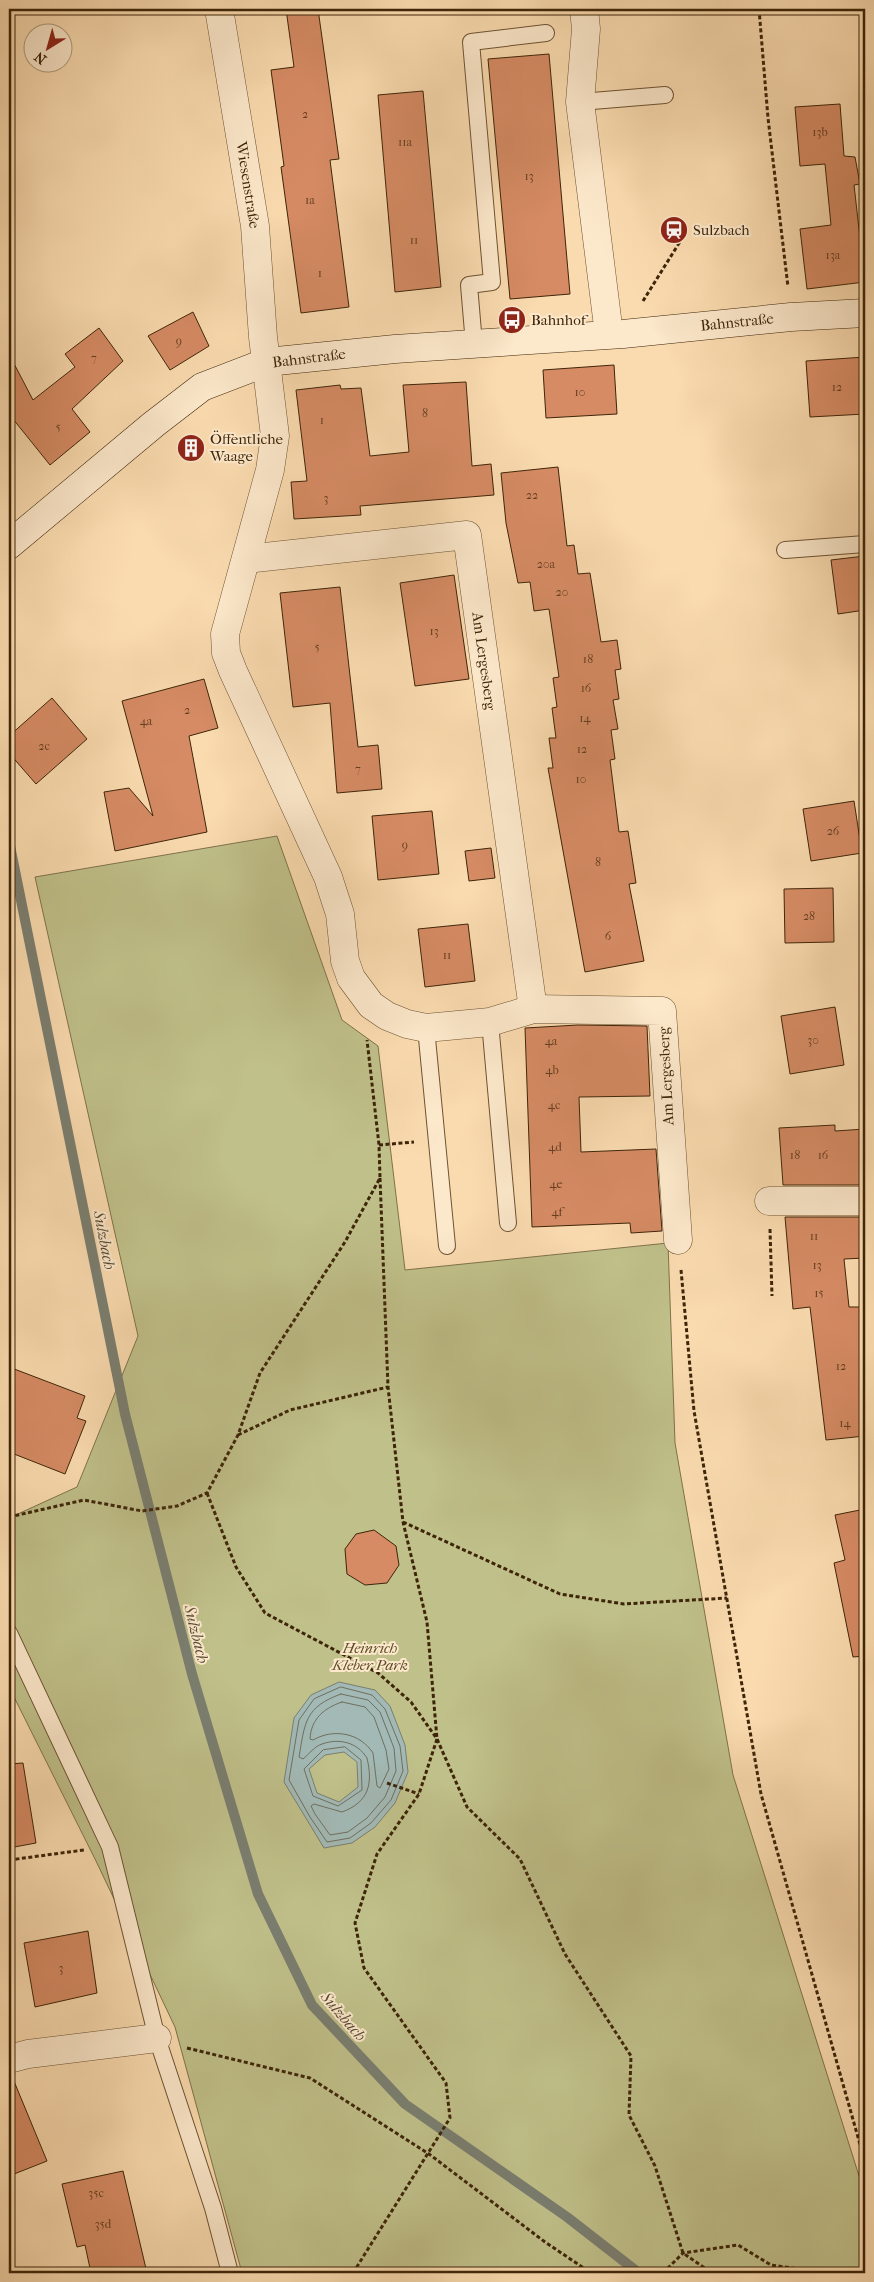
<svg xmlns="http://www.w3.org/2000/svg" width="874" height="2282" font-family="'IM FELL French Canon',serif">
<rect width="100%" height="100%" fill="#fadbaf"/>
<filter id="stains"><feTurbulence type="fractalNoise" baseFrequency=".004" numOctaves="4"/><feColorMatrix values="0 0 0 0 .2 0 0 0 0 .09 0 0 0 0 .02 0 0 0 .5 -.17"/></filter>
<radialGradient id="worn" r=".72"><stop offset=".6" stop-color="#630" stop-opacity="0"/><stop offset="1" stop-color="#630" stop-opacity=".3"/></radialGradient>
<!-- green -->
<polygon fill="#c0c08a" stroke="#7f724a" points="277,836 342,1020 378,1046 405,1270 668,1243 675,1443 733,1775 865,2195 865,2273 242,2273 175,2027 96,1861 9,1687 9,1518 77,1487 138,1336 35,877"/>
<!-- water -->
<path fill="#a2b9b5" stroke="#7a7e70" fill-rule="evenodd" d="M339,1682L375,1690L390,1706L405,1745L408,1772L395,1803L375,1827L352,1843L324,1848L284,1782L294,1718L311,1695ZM344,1752L357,1762L358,1787L339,1802L317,1793L309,1769L325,1755Z"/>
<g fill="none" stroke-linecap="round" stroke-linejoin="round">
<!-- shore -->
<g stroke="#706f5f" stroke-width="1">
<polygon points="341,1687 372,1695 385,1709 400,1746 403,1771 391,1800 371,1823 350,1838 327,1842 310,1817 289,1780 299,1720 314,1699"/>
<path d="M341,1694L368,1700L380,1712L394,1748L396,1771L385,1797L367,1818L348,1832L330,1835L315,1814L311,1806L314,1804L342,1812C369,1802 373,1784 367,1758C357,1742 339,1738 322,1744C315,1746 309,1754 303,1759L299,1757C305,1722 305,1707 341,1694Z"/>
<path d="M342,1702L365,1707L374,1717L386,1750L389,1769L380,1788L377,1786L373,1753C360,1733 334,1728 313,1740L310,1739C311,1719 324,1708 342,1702Z"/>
<polygon points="345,1747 361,1760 362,1790 338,1806 313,1796 304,1769 323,1750"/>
</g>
<!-- stream -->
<polyline stroke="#7a7e70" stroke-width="10" points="9,841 125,1414 192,1674 258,1894 312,2005 405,2104 567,2217 639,2273"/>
</g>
<!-- building -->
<g fill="#d68b64" stroke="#3e2509">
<polygon points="286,9 318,9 339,159 330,160 349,307 301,313 281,167 284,166 271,70 294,67"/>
<polygon points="549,54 570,294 510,299 488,59"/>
<polygon points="423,91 441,287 395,292 378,95"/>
<polygon points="840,104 844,156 855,157 860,184 854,185 865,282 807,289 800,229 831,225 825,164 800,166 795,107"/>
<polygon points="193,312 209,346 170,370 148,336"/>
<polygon points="99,328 123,361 72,409 90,432 50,465 9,414 9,354 33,400 75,367 65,354"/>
<polygon points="865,357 865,414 810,417 806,361"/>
<polygon points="614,365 617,414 546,418 543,370"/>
<polygon points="466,382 472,466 491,464 494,495 360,506 361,515 294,519 291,482 307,481 296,390 340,385 341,389 361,388 370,456 409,452 403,385"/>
<polygon points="558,467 567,546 574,545 578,574 590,573 601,642 617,640 621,669 615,670 619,699 613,700 618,729 611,730 615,759 610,760 619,832 628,831 636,883 629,884 644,961 585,972 548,768 553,768 549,738 556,738 552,708 557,707 553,678 559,677 549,609 534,611 530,582 518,583 506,523 501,473"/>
<polygon points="865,556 865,610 838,614 831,560"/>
<polygon points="454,575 469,679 415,686 400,583"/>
<polygon points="340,587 358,747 378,745 382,789 337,793 330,703 293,707 280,593"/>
<polygon points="204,679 218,728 189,736 207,832 115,851 104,792 129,788 153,816 122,701"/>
<polygon points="52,698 87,739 36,784 9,753 9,736"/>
<polygon points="854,801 862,853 811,861 803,809"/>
<polygon points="432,811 439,874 378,880 372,816"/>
<polygon points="491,848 495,878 469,881 465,851"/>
<polygon points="833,888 834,942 785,943 784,889"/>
<polygon points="468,924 475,981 425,987 418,929"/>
<polygon points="835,1007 844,1065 790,1074 781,1016"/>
<polygon points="578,1025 647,1026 650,1096 579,1097 581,1152 656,1149 662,1231 631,1233 630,1223 532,1227 525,1028"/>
<polygon points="835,1125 835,1131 865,1129 865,1185 783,1185 779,1128"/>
<polygon points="785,1217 865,1217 865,1258 844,1259 849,1307 865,1307 865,1436 826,1440 810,1307 793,1309"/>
<polygon points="9,1367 85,1396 77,1418 86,1421 65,1474 9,1452"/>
<polygon points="865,1509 865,1656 853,1657 834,1563 845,1560 835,1515"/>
<polygon points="374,1530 396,1546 399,1565 387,1583 365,1585 347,1574 345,1549 356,1534"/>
<polygon points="23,1763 36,1843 9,1848 9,1764"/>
<polygon points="88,1931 97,1993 35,2007 24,1943"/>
<polygon points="9,2074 11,2074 47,2161 9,2176"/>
<polygon points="123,2171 147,2273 91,2273 85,2245 77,2247 62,2184"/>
</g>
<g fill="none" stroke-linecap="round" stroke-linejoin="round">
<defs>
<g id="lane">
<polyline points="580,102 665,95"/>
<polyline points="474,344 469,285 492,282 471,42 546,33"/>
<polyline points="785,550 865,544"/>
<polyline points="490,1022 508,1223"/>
<polyline points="426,1028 447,1246"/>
<polyline points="9,1633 110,1847 157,2038 213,2208 230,2273"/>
</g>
<g id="street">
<polyline points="219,9 255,226 263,337 275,436 270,470 225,634 226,653 233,671 328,877 340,914 345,961 351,978 371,1005 387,1016 407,1024 426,1028 490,1022 533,1009 662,1011 678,1240"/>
<polyline points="584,9 586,29 580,102 609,334"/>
<polyline points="246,559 467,535 533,1009"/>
<polyline points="769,1201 865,1201"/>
<polyline points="9,2059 28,2054 157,2038"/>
</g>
<polyline id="secondary" points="9,545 154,424 202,387 267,362 395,349 623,334 791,317 865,313"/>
</defs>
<!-- lane casing -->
<use href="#lane" stroke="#6d5232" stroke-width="18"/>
<!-- street casing -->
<use href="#street" stroke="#6d5232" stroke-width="29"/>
<!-- secondary casing -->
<use href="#secondary" stroke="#3e2509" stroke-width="29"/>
<!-- path -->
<g stroke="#3e2509" stroke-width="3" stroke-dasharray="4 2.5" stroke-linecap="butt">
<polyline points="759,9 768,118 788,287"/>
<polyline points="643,301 681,240"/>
<polyline points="379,1145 414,1142"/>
<polyline points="380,1178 388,1387 403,1522 427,1622 437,1739 467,1807 520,1859 565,1954 631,2056 629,2115 655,2166 683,2253 706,2269 717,2273"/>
<polyline points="770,1229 772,1296"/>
<polyline points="681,1270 694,1411 761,1794 865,2162"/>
<polyline points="238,1435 290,1410 388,1387"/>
<polyline points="207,1493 236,1567 265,1613 378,1673 411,1702 437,1739 419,1794 377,1854 355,1923 364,1968 446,2083 450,2118 353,2273"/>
<polyline points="9,1517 84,1500 142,1511 177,1506 207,1493 238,1435 260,1373 345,1242 380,1178 379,1145 367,1040"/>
<polyline points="403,1522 560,1594 624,1604 727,1598"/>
<polyline points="387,1783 419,1794"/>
<polyline points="9,1860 84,1850"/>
<polyline points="187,2048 310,2078 429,2154 545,2242 591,2273"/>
<polyline points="663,2273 683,2253 738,2245 771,2265 826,2273"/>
</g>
<!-- lane -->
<use href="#lane" stroke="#fce8cb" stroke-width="16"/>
<!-- street -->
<use href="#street" stroke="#fce8cb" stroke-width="28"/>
<!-- secondary -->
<use href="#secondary" stroke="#fce8cb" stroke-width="28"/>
</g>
<!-- icons -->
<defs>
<symbol id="station-disc" viewBox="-11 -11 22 22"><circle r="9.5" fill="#8f2418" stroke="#fce8cb"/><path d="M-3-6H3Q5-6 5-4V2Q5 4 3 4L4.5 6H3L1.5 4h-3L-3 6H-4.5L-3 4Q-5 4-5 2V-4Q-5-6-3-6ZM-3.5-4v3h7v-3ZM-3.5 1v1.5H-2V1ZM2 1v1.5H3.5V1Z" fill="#fff"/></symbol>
<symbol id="bus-disc" viewBox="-11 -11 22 22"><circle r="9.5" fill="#8f2418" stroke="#fce8cb"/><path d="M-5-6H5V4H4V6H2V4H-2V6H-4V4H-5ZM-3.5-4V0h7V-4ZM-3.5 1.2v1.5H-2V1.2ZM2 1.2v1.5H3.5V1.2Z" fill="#fff"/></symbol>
<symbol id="building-disc" viewBox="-11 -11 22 22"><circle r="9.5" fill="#8f2418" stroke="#fce8cb"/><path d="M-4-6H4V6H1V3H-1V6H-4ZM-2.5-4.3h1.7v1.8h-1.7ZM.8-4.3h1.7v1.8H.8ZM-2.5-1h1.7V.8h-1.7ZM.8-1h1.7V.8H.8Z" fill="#fff"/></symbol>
</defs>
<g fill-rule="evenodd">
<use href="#station-disc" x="658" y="214" width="32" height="32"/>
<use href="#bus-disc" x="496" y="304" width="32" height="32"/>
<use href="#building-disc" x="175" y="432" width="32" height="32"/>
</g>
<g text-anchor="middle" stroke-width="4" stroke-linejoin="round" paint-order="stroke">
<!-- number labels -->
<g font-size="12" fill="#643e20">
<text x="305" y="118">2</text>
<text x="820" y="136">13b</text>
<text x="405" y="146">11a</text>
<text x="529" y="180">13</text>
<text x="310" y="204">1a</text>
<text x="414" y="244">11</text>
<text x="833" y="259">13a</text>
<text x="320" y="277">1</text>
<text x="179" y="345">9</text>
<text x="94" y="362">7</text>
<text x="837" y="391">12</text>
<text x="580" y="396">10</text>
<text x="425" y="417">8</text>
<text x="322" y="424">1</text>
<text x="58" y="431">5</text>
<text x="532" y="499">22</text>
<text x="326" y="502">3</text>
<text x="546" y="568">20a</text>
<text x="562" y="596">20</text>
<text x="434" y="635">13</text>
<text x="317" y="651">5</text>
<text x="588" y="663">18</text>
<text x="586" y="692">16</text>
<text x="187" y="714">2</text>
<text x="585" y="722">14</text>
<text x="146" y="725">4a</text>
<text x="44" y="750">2c</text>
<text x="582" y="753">12</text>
<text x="358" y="773">7</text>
<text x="581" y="783">10</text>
<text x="833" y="835">26</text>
<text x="405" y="849">9</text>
<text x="598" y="866">8</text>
<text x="809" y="920">28</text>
<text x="608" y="940">6</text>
<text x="447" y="959">11</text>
<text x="813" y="1044">30</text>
<text x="551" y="1045">4a</text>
<text x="552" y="1074">4b</text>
<text x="554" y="1109">4c</text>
<text x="555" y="1151">4d</text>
<text x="795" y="1159">18</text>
<text x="823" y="1159">16</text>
<text x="556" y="1188">4e</text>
<text x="557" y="1216">4f</text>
<text x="814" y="1240">11</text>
<text x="817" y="1269">13</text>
<text x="819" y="1297">15</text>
<text x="841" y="1370">12</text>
<text x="845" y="1427">14</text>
<text x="61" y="1972">3</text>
<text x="96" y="2197">35c</text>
<text x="103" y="2228">35d</text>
</g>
<!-- street labels -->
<g font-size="15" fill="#3e2509" stroke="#fce8cb">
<text transform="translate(248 185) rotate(81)" y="5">Wiesenstraße</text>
<text transform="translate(737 322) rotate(-6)" y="5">Bahnstraße</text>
<text transform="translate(309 358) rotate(-7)" y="5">Bahnstraße</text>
<text transform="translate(484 661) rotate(82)" y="5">Am Lergesberg</text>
<text transform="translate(666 1076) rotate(-93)" y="5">Am Lergesberg</text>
</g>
<!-- poi labels -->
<g font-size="15" fill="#3e2509" stroke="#fce8cb" text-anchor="start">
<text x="693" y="235">Sulzbach</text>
<text x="531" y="325">Bahnhof</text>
<text x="210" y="444">Öffentliche<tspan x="210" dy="17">Waage</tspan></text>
</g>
<!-- park labels -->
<g font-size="15" font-style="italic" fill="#5e4c29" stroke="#fce8cb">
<text x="370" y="1653">Heinrich<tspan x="370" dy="17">Kleber Park</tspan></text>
</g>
<!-- water labels -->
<g font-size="16" font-style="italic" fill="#574a34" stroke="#fce8cb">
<text transform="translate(105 1240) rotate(79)" y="6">Sulzbach</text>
<text transform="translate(197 1634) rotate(76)" y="6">Sulzbach</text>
<text transform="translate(344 2016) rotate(49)" y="6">Sulzbach</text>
</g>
</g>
<!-- margin -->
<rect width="874" height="2282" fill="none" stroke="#fadbaf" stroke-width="30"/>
<rect x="10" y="10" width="854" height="2262" fill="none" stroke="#3e2509" stroke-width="2.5"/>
<rect x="15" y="15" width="844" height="2252" fill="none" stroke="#3e2509"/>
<!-- north arrow -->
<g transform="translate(48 48) rotate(217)"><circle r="24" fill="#fce8cb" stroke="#b09a7d"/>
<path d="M0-4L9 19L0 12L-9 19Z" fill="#8f2418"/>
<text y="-8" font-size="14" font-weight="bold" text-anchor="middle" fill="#3e2509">N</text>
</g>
<rect width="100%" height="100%" filter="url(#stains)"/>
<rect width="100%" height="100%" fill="url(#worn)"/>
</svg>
